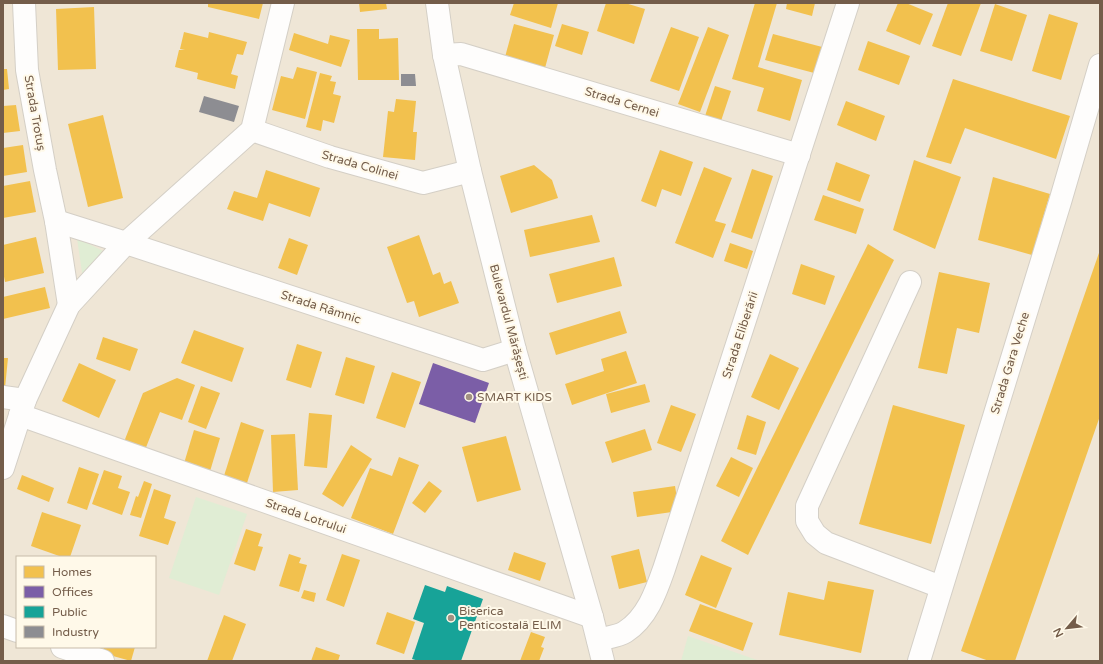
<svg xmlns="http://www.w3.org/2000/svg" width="1103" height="664" font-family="'Varela Round',sans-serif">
<rect width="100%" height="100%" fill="#f6f2e9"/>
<!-- residential -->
<path fill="#efe6d6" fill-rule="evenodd" d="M3,3H1100V661H3ZM17,557H155V647H17Z"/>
<!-- green -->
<g fill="#e0edd4">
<polygon points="77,238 103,251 83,279"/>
<polygon points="196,497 247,514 219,595 169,578"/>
<polygon points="688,636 760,661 681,661"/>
</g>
<!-- homes -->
<g fill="#f2c14e">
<polygon points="208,3 263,3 259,19 208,7"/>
<polygon points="359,3 386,3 387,9 360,12"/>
<polygon points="514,3 558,3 551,28 510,15"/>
<polygon points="606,3 625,3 645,9 634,44 597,31"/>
<polygon points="755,3 777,3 758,67 802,80 790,121 757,111 764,88 732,79"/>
<polygon points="787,3 815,3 812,16 786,9"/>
<polygon points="898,3 906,3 933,14 920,45 886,31"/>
<polygon points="948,3 981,3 961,56 932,46"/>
<polygon points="995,4 1027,15 1012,61 980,51"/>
<polygon points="94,7 96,69 58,70 56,9"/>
<polygon points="1049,14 1078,23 1061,80 1032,71"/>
<polygon points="514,24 554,35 545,68 505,57"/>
<polygon points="562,24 589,32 582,55 555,46"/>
<polygon points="671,27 699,37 679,91 650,81"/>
<polygon points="708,27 729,35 700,112 678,104"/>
<polygon points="357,29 379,29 379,39 398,38 399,80 358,80"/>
<polygon points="184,32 208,38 209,32 247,42 243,55 237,54 231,74 238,76 235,89 197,79 198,73 175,67 179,50 185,50 180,49"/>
<polygon points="294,33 328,44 330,35 350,40 341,67 289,50"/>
<polygon points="773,34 826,48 818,74 765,60"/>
<polygon points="868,41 910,56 899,85 858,70"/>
<polygon points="297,67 317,72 305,119 272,110 281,76 293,79"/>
<polygon points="3,69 7,69 9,89 3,90"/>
<polygon points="320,73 332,76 330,81 336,82 333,94 341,96 334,123 323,120 321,131 306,127"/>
<polygon points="953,79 1070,116 1056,159 965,128 951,164 926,157"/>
<polygon points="715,86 731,91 718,130 702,125"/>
<polygon points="396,99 416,101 413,132 417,132 415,160 383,157 388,111 394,112"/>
<polygon points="846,101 885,116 876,141 837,125"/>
<polygon points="16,105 20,131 3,133 3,106"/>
<polygon points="103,115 123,198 88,207 68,124"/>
<polygon points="23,145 27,172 3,176 3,148"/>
<polygon points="660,150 693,162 681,196 662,189 656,207 641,201"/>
<polygon points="914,160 961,177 935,249 893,230"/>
<polygon points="836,162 870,175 860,202 827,190"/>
<polygon points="534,165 552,180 558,198 511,213 500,176"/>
<polygon points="704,167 732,178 715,221 726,224 713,258 675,243"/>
<polygon points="752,169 773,176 752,239 731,232"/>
<polygon points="266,170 320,188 310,217 269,203 263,221 227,209 234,191 257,198"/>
<polygon points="993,177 1050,194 1032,255 978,240"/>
<polygon points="30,181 36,212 3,218 3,186"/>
<polygon points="823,195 864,209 856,234 814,220"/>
<polygon points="592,215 600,242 530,257 524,230"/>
<polygon points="419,235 433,275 440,272 444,284 451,281 459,303 419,317 414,301 407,303 387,247"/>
<polygon points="36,237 44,273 5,282 3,271 3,245"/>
<polygon points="289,238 308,245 297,275 278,268"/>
<polygon points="730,243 753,251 747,269 724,261"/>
<polygon points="868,244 894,260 748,555 721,541"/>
<polygon points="1100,250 1100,416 1015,661 989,661 961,651"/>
<polygon points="614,257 622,286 557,303 549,274"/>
<polygon points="801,264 835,276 825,305 792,294"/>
<polygon points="939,272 990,283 979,333 957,328 947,374 918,368"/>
<polygon points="45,287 50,308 3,319 3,297"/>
<polygon points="620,311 627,333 556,355 549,333"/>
<polygon points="194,330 244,348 232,382 181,363"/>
<polygon points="103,337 138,349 130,371 96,359"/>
<polygon points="297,344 322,352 311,388 286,380"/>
<polygon points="626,351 637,383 572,405 565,384 604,371 601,359"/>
<polygon points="770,354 799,368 779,410 751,397"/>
<polygon points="346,357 375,366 364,404 335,395"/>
<polygon points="3,358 8,358 5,388 3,388"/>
<polygon points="79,363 116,380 99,418 62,401"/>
<polygon points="392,372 421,382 405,428 376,418"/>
<polygon points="177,378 195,385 182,420 160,412 143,455 122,447 143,393"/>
<polygon points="645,384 650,402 611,413 606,394"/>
<polygon points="201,386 220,393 206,429 188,422"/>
<polygon points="671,405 696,414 681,452 657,443"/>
<polygon points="893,405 965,425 931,544 859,524"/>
<polygon points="309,413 332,415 327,468 304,466"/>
<polygon points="747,415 766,422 756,455 737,449"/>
<polygon points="241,422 264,430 246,486 223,479"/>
<polygon points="645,429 652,450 612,463 605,442"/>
<polygon points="194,430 220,438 208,478 182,470"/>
<polygon points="295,434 298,490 273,492 271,435"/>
<polygon points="506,436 521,490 477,502 462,447"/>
<polygon points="351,445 372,459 343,507 322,494"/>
<polygon points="399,457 419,465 393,534 351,518 370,468 392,476"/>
<polygon points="731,457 753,468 739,497 716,486"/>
<polygon points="79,467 99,474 87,510 67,503"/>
<polygon points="104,470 122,476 118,488 130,492 122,515 92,504"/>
<polygon points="22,475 54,488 49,502 17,489"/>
<polygon points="144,481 152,484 141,518 130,515 136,496 138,497"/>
<polygon points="429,481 442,491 425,513 412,503"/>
<polygon points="675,486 679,511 637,517 633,492"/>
<polygon points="154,489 171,495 164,518 176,522 168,545 139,536"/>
<polygon points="42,512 81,525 70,557 62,557 31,546"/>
<polygon points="246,529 262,534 258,546 263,547 255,571 234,564"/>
<polygon points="639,549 647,582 619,589 611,556"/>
<polygon points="514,552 546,563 540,581 508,570"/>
<polygon points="289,554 301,558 299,563 307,565 299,592 279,586"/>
<polygon points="342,554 360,560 344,607 326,600"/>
<polygon points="701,555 732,568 716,608 685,595"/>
<polygon points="828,581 874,590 861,653 779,635 788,592 824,600"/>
<polygon points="304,590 316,593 314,602 301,598"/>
<polygon points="700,604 753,623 743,651 689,631"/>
<polygon points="387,612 415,622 404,654 376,644"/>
<polygon points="224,615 246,624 232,661 207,661"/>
<polygon points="531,632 545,637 541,647 544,648 539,661 520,661"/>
<polygon points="104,647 135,647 131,661 102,653"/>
<polygon points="316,647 340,655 338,661 311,661"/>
</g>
<!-- offices -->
<polygon fill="#7b5ea7" points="433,363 489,383 475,423 419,404"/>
<!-- public -->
<polygon fill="#17a398" points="425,585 445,592 447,586 483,599 461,661 419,661 412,659 424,623 413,619"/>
<!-- industry -->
<g fill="#8d8d92">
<polygon points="401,74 415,74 416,86 401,86"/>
<polygon points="204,96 239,106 234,122 199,112"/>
</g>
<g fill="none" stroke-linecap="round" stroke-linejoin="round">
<defs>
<g id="minor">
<polyline points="24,3 27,70 45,170 56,221 69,305"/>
<polyline points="437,3 444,55 470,171 515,350 592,617 603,661"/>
<polyline points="444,55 461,54 799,155"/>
<polyline points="252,130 330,157 423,183 470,171"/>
<polyline points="56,221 126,243 483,360 515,350"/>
<polyline points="910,282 807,506 807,521 815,534 826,543 941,587"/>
<polyline points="3,397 25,400"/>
<polyline points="20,415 592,617"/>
<polyline points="3,468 25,400 69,305 126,243 252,130 283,3"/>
<polyline points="3,626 17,631"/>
<path d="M598,640C605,638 619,636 625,632C647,618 656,592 664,569L848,3"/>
<polyline points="62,647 103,661"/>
<polyline points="919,661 1060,202 1100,65"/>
</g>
</defs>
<!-- minor casing -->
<use href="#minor" stroke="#d4cfc6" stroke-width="24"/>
<!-- minor -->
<use href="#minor" stroke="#fefdfc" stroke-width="22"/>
</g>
<!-- markers -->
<g fill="#a29182" stroke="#fff9e9" stroke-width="1.5">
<circle cx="469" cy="397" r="4"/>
<circle cx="451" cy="618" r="4"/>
</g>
<g text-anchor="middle" stroke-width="4" stroke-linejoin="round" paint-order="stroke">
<!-- street labels -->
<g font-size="12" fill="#745d4a" stroke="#fff9e9">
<text transform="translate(622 102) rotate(17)" y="4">Strada Cernei</text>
<text transform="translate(35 113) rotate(80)" y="4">Strada Trotuș</text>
<text transform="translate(360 165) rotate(16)" y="4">Strada Colinei</text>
<text transform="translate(321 307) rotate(18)" y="4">Strada Râmnic</text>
<text transform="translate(509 322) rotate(75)" y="4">Bulevardul Mărășești</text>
<text transform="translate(740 335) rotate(-72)" y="4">Strada Eliberării</text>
<text transform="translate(1010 363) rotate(-73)" y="4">Strada Gara Veche</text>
<text transform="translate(306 516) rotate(19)" y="4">Strada Lotrului</text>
</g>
<!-- poi labels -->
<g font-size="12" fill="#745d4a" stroke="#fff9e9" text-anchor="start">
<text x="477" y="401">SMART KIDS</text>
<text x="459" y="615">Biserica<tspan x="459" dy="14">Penticostală ELIM</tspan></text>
</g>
</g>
<!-- border -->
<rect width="1103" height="664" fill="none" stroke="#745d4a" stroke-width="8"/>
<!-- legend -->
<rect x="16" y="556" width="140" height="92" fill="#fff9e9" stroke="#c7bba9"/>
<rect x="24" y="566" width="20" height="12" fill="#f2c14e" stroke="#c7bba9"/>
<text x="52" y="576" font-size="12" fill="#745d4a">Homes</text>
<rect x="24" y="586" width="20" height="12" fill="#7b5ea7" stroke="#c7bba9"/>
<text x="52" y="596" font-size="12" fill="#745d4a">Offices</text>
<rect x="24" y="606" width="20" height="12" fill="#17a398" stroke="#c7bba9"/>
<text x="52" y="616" font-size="12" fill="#745d4a">Public</text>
<rect x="24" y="626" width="20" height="12" fill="#8d8d92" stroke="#c7bba9"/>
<text x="52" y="636" font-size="12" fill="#745d4a">Industry</text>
<!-- north arrow -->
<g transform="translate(1067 628) rotate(242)" stroke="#fff9e9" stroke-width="3" paint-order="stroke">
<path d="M0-3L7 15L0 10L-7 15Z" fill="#745d4a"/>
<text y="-6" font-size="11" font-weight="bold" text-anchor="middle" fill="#745d4a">N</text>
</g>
</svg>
